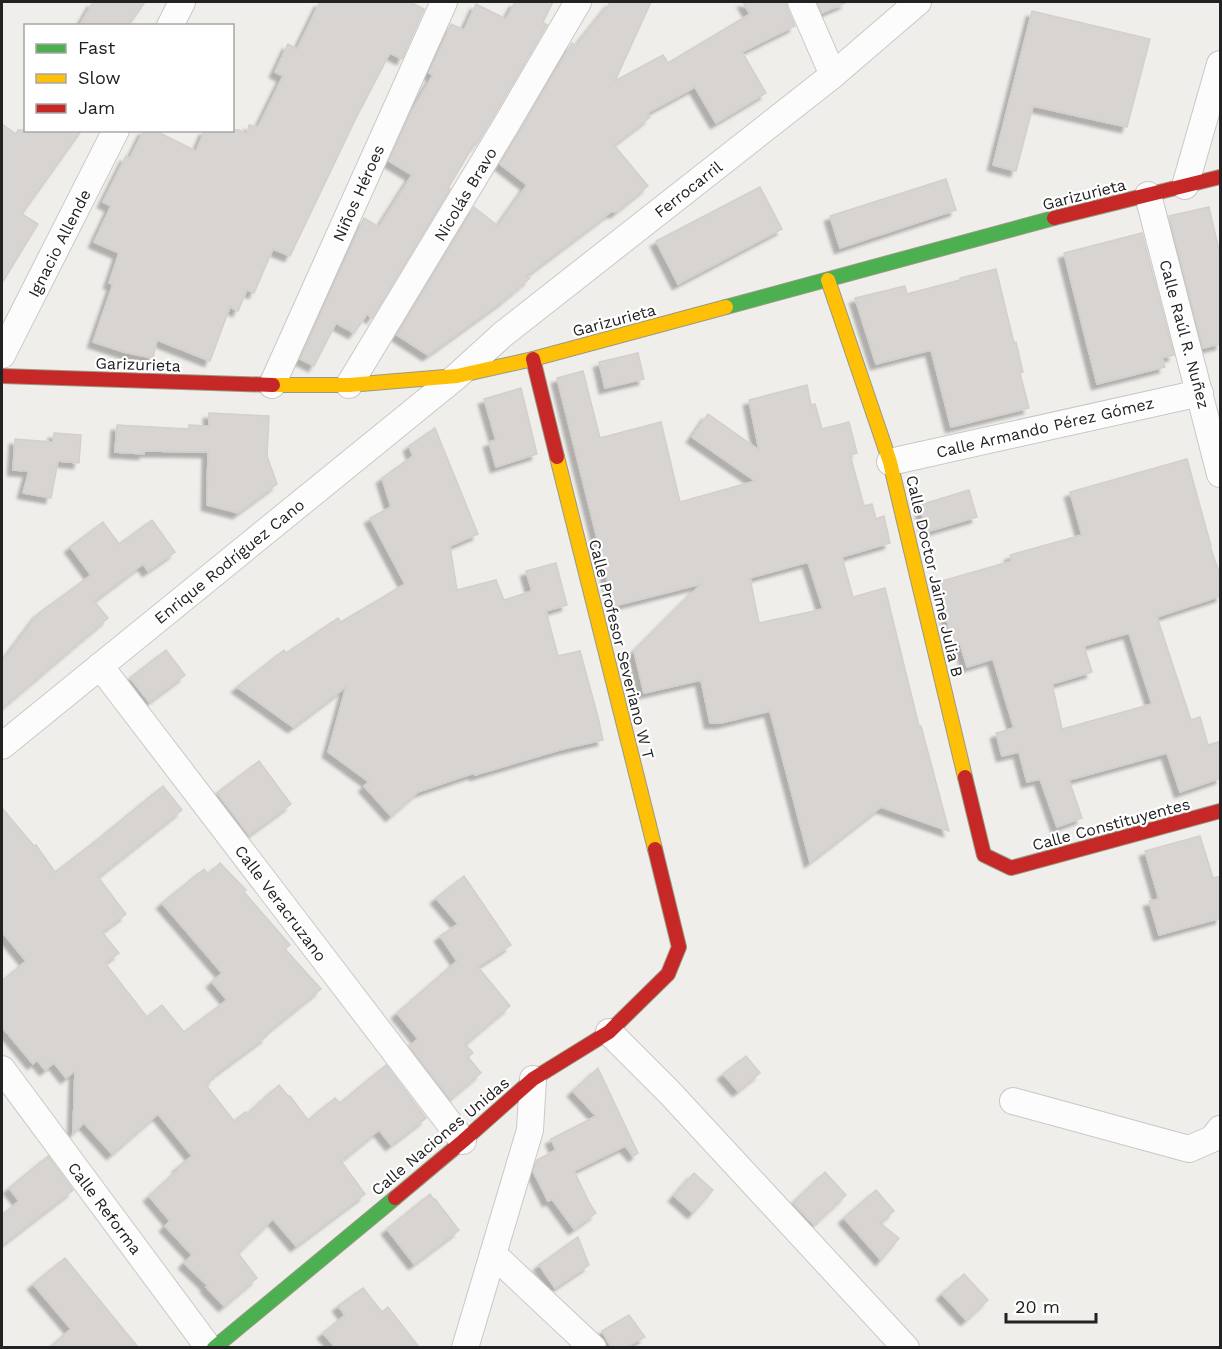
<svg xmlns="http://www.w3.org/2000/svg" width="1222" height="1349" font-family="'Work Sans',sans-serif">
<defs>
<filter id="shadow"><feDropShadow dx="-5.5" dy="5.5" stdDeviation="1.5" flood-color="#0004"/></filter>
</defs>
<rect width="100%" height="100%" fill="#f0eeeb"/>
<!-- building -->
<g fill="#d7d4d2" stroke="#d3d0cc" stroke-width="1.5" fill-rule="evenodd" filter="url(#shadow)">
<polygon points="93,2 145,2 128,26 79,26"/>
<polygon points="320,2 410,2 424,9 402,59 390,53 356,118 290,256 273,249 254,293 247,290 238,311 230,307 210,361 157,340 153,358 124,352 93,342 113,284 109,283 119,253 94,242 111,206 103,202 126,156 130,158 144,130 154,130 196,151 205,130 239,130 247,134 249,125 258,127 283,76 275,72 288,44 297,49"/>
<polygon points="515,2 553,2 543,22 547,25 493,117 476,145 474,144 448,188 450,189 372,318 367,314 354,333 336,323 314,366 300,359 364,218 379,227 412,175 389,161 410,114 433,75 429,73 451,24 464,30 476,4 506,19"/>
<polygon points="611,2 651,2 615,81 663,55 668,63 750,14 743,2 786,2 787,8 795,26 742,52 766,93 716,123 695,87 647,113 650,117 614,145 648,186 616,212 611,212 526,276 530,278 504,300 428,355 397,335 474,207 498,226 527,185 500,164 572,43 576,46"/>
<polygon points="817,2 847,2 822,13"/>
<polygon points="1032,11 1150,39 1127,127 1033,106 1016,171 993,165"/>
<polygon points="2,124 16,134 18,130 82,130 22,214 38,224 2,283"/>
<polygon points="946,179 956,210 840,248 830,216"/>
<polygon points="760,187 782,229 678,284 656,241"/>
<polygon points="1209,207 1221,259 1221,344 1203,348 1169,216"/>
<polygon points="1142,233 1174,355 1162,358 1165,367 1097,384 1064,253"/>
<polygon points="996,269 1014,343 1016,342 1023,372 1020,373 1029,408 951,427 931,350 876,364 855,298 905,286 907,294 960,280 960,278"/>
<polygon points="638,353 644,379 605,388 599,362"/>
<path d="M583,371L600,438L661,422L680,502L755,481L692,437L708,414L759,450L749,400L807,385L811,405L815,404L822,429L849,422L857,453L850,455L864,506L872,504L876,519L884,516L890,543L842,557L853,597L885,588L919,726H921L949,831L881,807L810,862L770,711L721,723H710L701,680L644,693L634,651L701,584L614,606L557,378ZM808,562L823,609L759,623L750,578Z"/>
<polygon points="521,388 537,454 496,467 489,442 496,440 484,399"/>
<polygon points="209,413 269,416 267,456 277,484 238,513 207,505 208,452 144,451 144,454 115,452 117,425 189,429 189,425 209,426"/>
<polygon points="435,428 478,534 450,546 457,590 496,580 504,600 532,591 526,571 556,563 567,605 546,611 558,656 580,651 598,717 603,740 563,749 475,775 474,773 418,792 391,816 364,786 369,782 328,752 346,687 293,727 237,687 284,650 286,653 338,618 341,622 405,584 370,518 391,507 382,478 413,456 409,446"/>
<polygon points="54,433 81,435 79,463 58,461 51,498 23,493 29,471 13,470 15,439 53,442"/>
<path d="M1187,459L1211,546H1210L1221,578V596L1157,617L1191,720L1200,717L1208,745L1221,741V778L1180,792L1167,753L1069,780L1082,818L1057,827L1040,779L1027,782L1019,752L1002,756L996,733L1014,728L993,659L967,667L960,643L953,645L938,582L1012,561L1010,555L1082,535L1070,492ZM1129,633L1152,704L1062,729L1052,684L1092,672L1084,646Z"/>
<polygon points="969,490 977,517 926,532 920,505"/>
<polygon points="152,520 175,552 148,571 143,564 94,601 108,618 2,708 2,662 39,613 91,575 70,547 103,522 119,544"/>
<polygon points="166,650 185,675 149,702 130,678"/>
<polygon points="259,761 291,804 249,835 217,793"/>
<polygon points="163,786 182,810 98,877 126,914 102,932 119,953 105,963 147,1017 162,1005 184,1032 227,1000 212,982 222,973 162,903 204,869 208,874 220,863 246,890 244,892 290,945 285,949 321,989 265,1034 267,1036 213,1076 214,1078 206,1085 234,1121 245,1112 247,1114 279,1085 289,1097 290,1096 308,1120 335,1098 340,1103 386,1065 426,1118 391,1145 379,1130 341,1161 365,1194 296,1246 273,1219 238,1253 257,1278 224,1306 206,1287 208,1286 184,1263 192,1255 165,1226 170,1221 149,1196 179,1169 178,1167 192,1156 158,1114 112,1154 84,1123 73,1133 75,1071 66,1078 54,1063 45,1070 37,1060 33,1064 2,1027 2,981 26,961 2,932 2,808 34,846 36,845 55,872 97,840"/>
<polygon points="1200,836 1213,878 1221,876 1221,918 1159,935 1149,901 1159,899 1145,851"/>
<polygon points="464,876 511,945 478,967 510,1006 465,1044 473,1053 468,1057 481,1073 450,1099 409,1046 418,1039 397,1013 457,961 440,936 458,924 436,898"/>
<polygon points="746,1056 760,1073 738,1091 723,1074"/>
<polygon points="598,1068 638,1153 634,1156 625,1146 574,1171 590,1204 596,1213 574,1229 552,1199 548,1201 533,1171 537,1160 556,1150 551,1139 596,1116 573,1091"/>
<polygon points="48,1156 73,1190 2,1245 2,1215 19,1201 9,1188"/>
<polygon points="825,1172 846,1195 814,1225 793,1203"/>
<polygon points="694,1173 713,1190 693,1213 674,1196"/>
<polygon points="876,1190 894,1211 880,1223 899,1238 881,1260 844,1218"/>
<polygon points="430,1194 434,1200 435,1199 459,1230 414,1264 387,1229"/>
<polygon points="578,1237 589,1265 555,1288 539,1265"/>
<polygon points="65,1258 138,1347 50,1347 71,1329 33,1284"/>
<polygon points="964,1274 988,1300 966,1320 942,1294"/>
<polygon points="363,1288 382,1312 388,1307 419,1347 335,1347 323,1333 345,1315 338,1306"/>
<polygon points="629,1315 645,1337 626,1347 611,1347 602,1331"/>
</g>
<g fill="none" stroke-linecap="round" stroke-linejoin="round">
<defs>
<g id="street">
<polyline points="801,2 833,75"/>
<polyline points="170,26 182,2"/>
<polyline points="1185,186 1220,64"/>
<polyline points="1148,195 1220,474"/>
<polyline points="2,355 116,130"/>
<polyline points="272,385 444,2"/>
<polyline points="349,385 506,125 578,2"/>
<polyline points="890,462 1200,393"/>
<polyline points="100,666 463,1141"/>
<polyline points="2,746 457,376 502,335 833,75 918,2"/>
<polyline points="609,1032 670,1093 906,1348"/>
<polyline points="2,1069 209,1348"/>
<polyline points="1013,1101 1189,1149 1212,1139 1220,1129"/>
<polyline points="493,1254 593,1348"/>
<polyline points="465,1348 530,1130 533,1079"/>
</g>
<g id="fast">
<polyline points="726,307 1054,218"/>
<polyline points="214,1348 395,1198"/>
</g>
<g id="slow">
<polyline points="828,280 890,462 965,777"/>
<polyline points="273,385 349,385 457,376 533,359 726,307"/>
<polyline points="557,457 655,849"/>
</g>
<g id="jam">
<polyline points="1054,218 1220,177"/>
<polyline points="533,359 557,457"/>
<polyline points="2,376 273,385"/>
<polyline points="965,777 984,855 1011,868 1220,811"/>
<polyline points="395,1198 463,1141 533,1079 609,1032 668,974 679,947 655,849"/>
</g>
</defs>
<!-- street casing -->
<use href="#street" stroke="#c9c8c7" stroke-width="28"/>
<!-- fast casing -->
<use href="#fast" stroke="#999a82" stroke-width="16"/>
<!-- slow casing -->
<use href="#slow" stroke="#999a82" stroke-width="16"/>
<!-- jam casing -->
<use href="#jam" stroke="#999a82" stroke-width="16"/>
<!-- street -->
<use href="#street" stroke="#fdfcfc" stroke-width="26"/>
<!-- fast -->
<use href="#fast" stroke="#4caf50" stroke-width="14"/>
<!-- slow -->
<use href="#slow" stroke="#ffc107" stroke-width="14"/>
<!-- jam -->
<use href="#jam" stroke="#c62828" stroke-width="14"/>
</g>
<g text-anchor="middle" stroke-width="4.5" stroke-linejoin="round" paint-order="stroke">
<!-- street labels -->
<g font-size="16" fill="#222" stroke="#fff">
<text transform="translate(688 189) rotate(-38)" y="6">Ferrocarril</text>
<text transform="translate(358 193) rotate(-66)" y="6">Niños Héroes</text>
<text transform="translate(465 194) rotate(-59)" y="6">Nicolás Bravo</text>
<text transform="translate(1084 194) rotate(-14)" y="6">Garizurieta</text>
<text transform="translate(59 243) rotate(-63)" y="6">Ignacio Allende</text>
<text transform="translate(614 320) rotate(-15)" y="6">Garizurieta</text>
<text transform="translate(1185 334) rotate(75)" y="6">Calle Raúl R. Nuñez</text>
<text transform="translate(138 364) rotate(2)" y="6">Garizurieta</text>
<text transform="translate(1045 427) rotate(-13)" y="6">Calle Armando Pérez Gómez</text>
<text transform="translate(229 561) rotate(-39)" y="6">Enrique Rodríguez Cano</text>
<text transform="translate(935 576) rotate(77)" y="6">Calle Doctor Jaime Julia B</text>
<text transform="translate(622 649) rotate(76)" y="6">Calle Profesor Severiano W T</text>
<text transform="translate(1111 824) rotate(-15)" y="6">Calle Constituyentes</text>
<text transform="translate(281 903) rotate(53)" y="6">Calle Veracruzano</text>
<text transform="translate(440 1136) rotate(-40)" y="6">Calle Naciones Unidas</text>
<text transform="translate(105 1208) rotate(53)" y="6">Calle Reforma</text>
</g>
</g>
<!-- border -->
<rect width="1222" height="1349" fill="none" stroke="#222222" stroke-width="6"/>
<!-- legend -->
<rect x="24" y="24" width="210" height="108" fill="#ffffff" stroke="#a7a7a7" stroke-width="1.5"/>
<rect x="36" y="44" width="30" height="9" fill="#4caf50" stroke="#a7a7a7" stroke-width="1.5"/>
<text x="78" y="54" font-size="18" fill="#222222">Fast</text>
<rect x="36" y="74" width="30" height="9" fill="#ffc107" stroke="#a7a7a7" stroke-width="1.5"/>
<text x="78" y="84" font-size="18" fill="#222222">Slow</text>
<rect x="36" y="104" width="30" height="9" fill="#c62828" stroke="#a7a7a7" stroke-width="1.5"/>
<text x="78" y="114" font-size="18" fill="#222222">Jam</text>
<!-- scale -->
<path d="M1006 1313v9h90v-9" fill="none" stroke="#222222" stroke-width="3"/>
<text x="1015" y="1313" font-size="18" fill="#222222" stroke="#ffffff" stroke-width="4.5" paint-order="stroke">20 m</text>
</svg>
